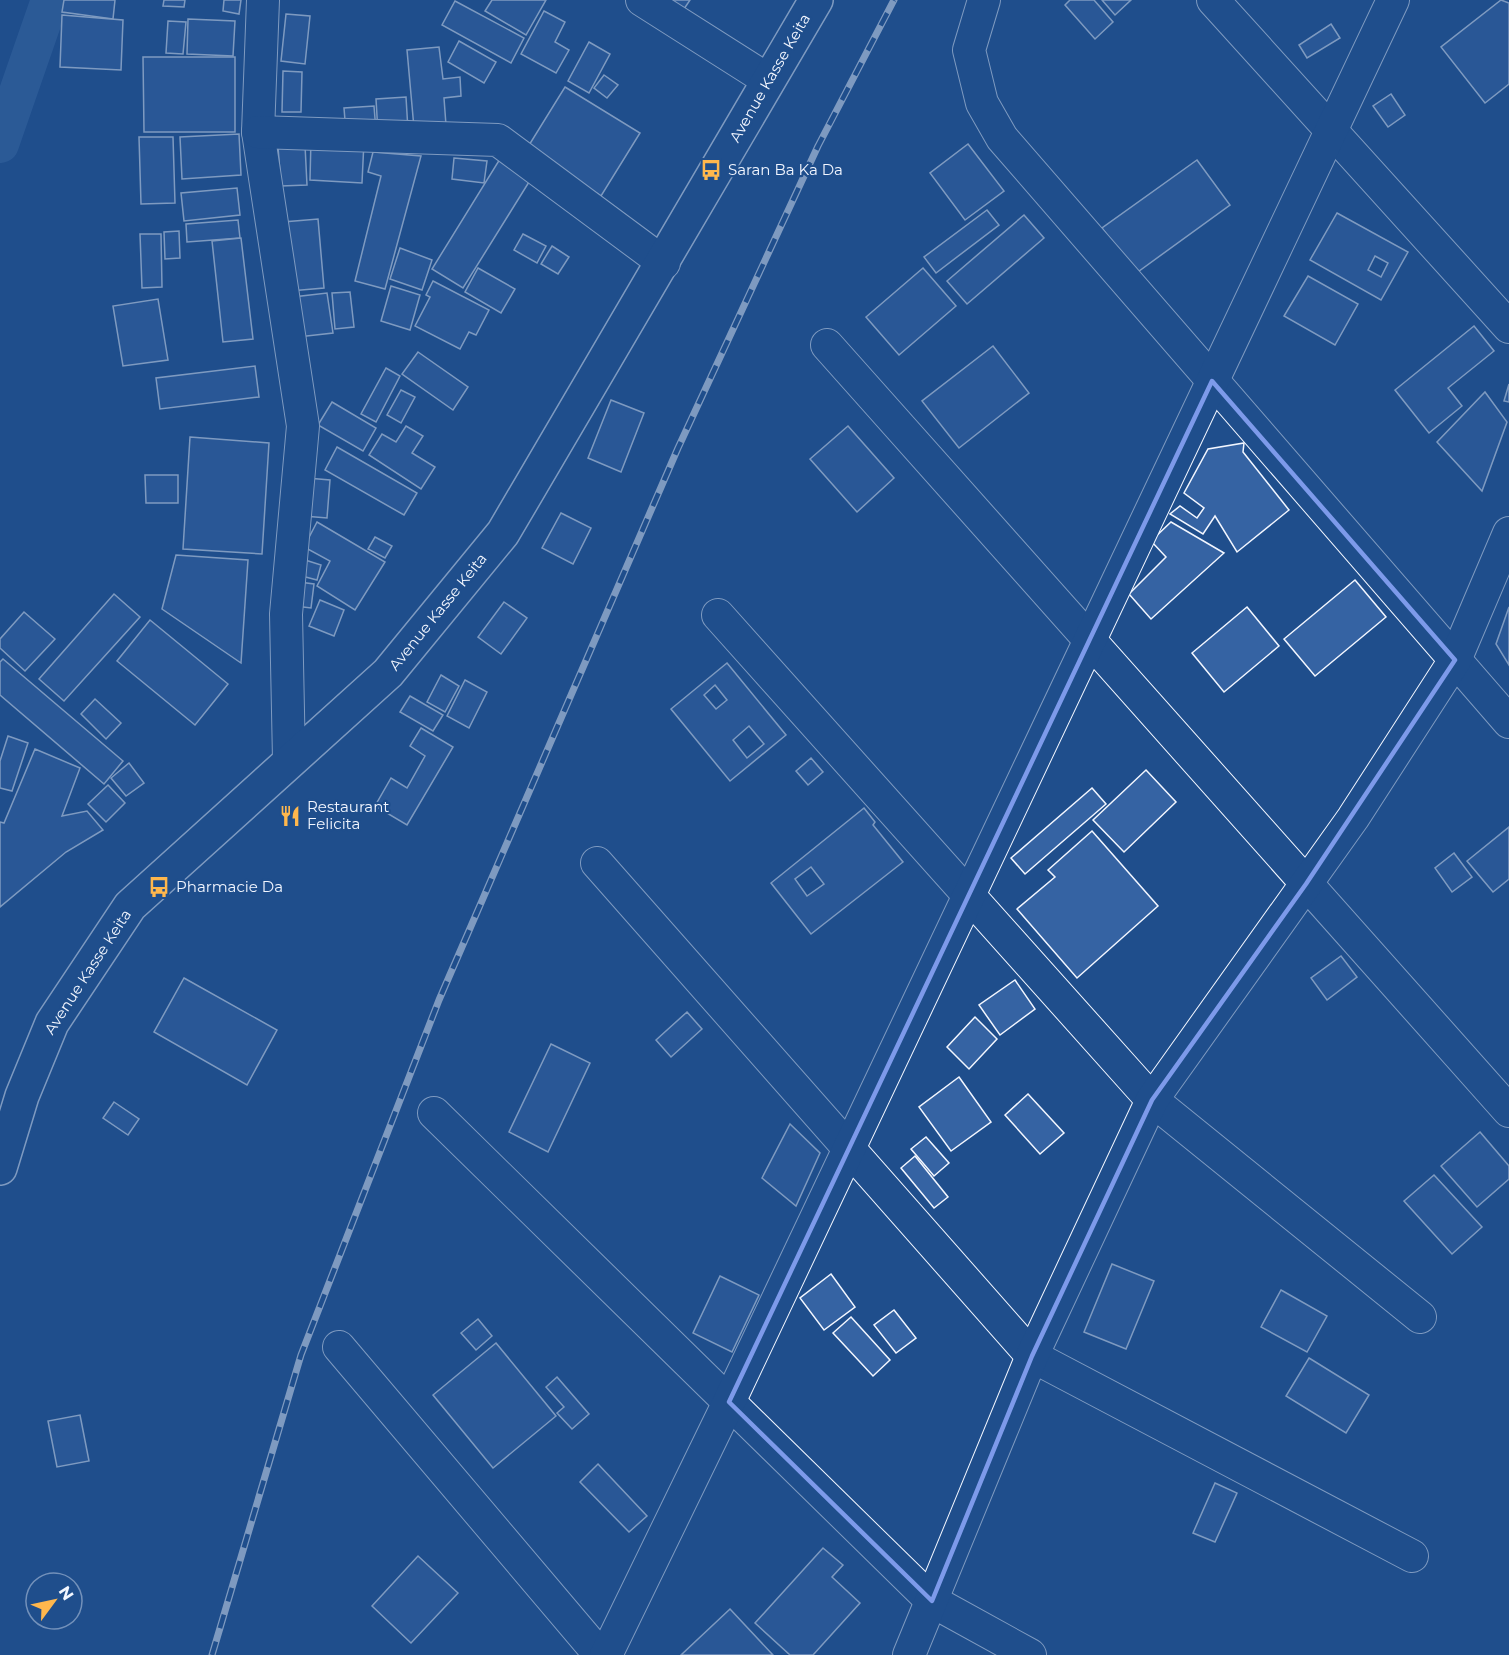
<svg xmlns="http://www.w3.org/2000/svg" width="1509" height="1655" font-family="Montserrat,sans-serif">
<rect width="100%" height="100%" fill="#1f4e8c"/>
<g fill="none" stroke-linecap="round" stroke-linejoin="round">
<!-- canal -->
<polyline stroke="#3b69a3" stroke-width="38" points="0,144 50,0"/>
</g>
<!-- building -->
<g fill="#3563a3" stroke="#f2f6ff" stroke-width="1.5" fill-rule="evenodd">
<polygon points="64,0 115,0 113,19 62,12"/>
<polygon points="164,0 185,0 184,7 163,6"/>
<polygon points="224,0 241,0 239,14 223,11"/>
<polygon points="492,0 546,0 526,35 485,11"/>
<polygon points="668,0 690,0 684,9"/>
<polygon points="1070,0 1094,0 1113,22 1095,39 1065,5"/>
<polygon points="1102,0 1131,0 1115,15"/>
<polygon points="1501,0 1509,3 1509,84 1485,103 1441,47"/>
<polygon points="455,1 524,38 511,63 442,25"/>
<polygon points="544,11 565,22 555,42 569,50 556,73 521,54"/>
<polygon points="286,14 310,16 305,64 281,61"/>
<polygon points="62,15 123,20 121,70 60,67"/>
<polygon points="188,19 235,21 233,56 187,54"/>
<polygon points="168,21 186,22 183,54 166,53"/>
<polygon points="1331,24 1340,38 1307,58 1299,45"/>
<polygon points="459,41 496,62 484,83 448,62"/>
<polygon points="589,42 610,54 589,93 568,81"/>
<polygon points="439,47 443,79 460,77 461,96 444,98 446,125 414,128 407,50"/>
<polygon points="143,57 235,57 235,132 144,132"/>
<polygon points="283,71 302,72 301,112 282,112"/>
<polygon points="604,75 618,85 607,98 594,88"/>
<polygon points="565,87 640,133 601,196 526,150"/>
<polygon points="1391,94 1405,115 1388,127 1373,106"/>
<polygon points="406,97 408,130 378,133 376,99"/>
<polygon points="374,106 376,131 346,133 344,108"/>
<polygon points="239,134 241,175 182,179 180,137"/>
<polygon points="139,137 173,137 175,203 141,204"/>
<polygon points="311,138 364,141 362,183 310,180"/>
<polygon points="968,144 1004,191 965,220 930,173"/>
<polygon points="305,145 307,185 281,186 278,147"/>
<polygon points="373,152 421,156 385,289 355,281 381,176 368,172"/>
<polygon points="503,154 534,174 463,288 432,269"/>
<polygon points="454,158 487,161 484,183 452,179"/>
<polygon points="1197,160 1230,205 1135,274 1102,228"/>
<polygon points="237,188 240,215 184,221 181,193"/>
<polygon points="987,210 999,225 936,273 924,257"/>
<path d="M1337,213L1408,252L1381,300L1310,260ZM1375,256L1388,263L1381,277L1368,270Z"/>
<polygon points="1024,215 1044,238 967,304 947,281"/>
<polygon points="318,219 324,288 290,291 283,222"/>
<polygon points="238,220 240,238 187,242 186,224"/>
<polygon points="179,231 180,258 165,259 164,232"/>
<polygon points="140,234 161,234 162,287 142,288"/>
<polygon points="523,234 546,246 537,263 514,250"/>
<polygon points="241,238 253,339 223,342 212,241"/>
<polygon points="552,246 569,257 558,274 541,264"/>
<polygon points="400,248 432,260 422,290 390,279"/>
<polygon points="478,268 515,289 501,313 465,292"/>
<polygon points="923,268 956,306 899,355 866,317"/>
<polygon points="1308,276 1358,304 1335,345 1284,316"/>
<polygon points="433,281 489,310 476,335 469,332 460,349 415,326 430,297 426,295"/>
<polygon points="391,286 420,295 410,330 381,321"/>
<polygon points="350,292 354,327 335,329 332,293"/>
<polygon points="327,293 333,333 298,337 293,297"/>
<polygon points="158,299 168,360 123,366 113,306"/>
<polygon points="1474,326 1494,351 1448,388 1462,406 1429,433 1395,390"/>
<polygon points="993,346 1029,393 959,448 922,401"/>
<polygon points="418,352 468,387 453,410 402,374"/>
<polygon points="255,366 259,397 160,409 156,378"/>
<polygon points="386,368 400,376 376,422 361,414"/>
<polygon points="1509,384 1509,402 1504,401"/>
<polygon points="401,390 415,397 401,423 387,415"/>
<polygon points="1485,392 1507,422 1482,491 1437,442"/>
<polygon points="611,400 644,413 621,472 588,458"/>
<polygon points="332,402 376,428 363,451 318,425"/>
<polygon points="406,426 423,436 412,453 435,467 421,489 369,455 382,434 396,442"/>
<polygon points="848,426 894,478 857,512 810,459"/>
<polygon points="190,437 269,443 262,554 183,549"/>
<polygon points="1244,443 1243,452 1289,510 1237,552 1215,516 1203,534 1170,514 1180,506 1197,518 1204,508 1184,493 1208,449"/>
<polygon points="337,447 417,493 404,515 325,470"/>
<polygon points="145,475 178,475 178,503 146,503"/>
<polygon points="307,478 330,480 327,518 304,516"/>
<polygon points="561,513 591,528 573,564 542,548"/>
<polygon points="317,522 385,562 355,610 317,586 330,561 304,547"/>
<polygon points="1171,522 1224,553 1151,619 1129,594 1166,557 1151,541"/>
<polygon points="375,537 392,546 385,558 368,549"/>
<polygon points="176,555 248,560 241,663 162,609"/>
<polygon points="302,559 321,565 317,580 298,575"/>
<polygon points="1355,580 1386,617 1315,676 1284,639"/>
<polygon points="299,582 314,584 311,608 295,606"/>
<polygon points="114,594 140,617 64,701 39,679"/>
<polygon points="320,600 344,610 334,636 309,626"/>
<polygon points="504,602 527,618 501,654 478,637"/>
<polygon points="1247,607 1279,646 1224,692 1192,653"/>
<polygon points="1509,607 1509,665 1496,644"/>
<polygon points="24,612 55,639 25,671 0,648 0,639"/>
<polygon points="150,620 228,684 195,725 117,661"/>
<polygon points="3,659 123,761 104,784 0,695 0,662"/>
<path d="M727,663L786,735L730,781L671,709ZM715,685L727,700L716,709L704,695ZM749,726L764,744L747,758L733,740Z"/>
<polygon points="441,675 459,686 445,712 427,702"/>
<polygon points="465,680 487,692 469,728 447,716"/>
<polygon points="410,696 443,715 433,731 400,712"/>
<polygon points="95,699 121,723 106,739 81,714"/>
<polygon points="421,728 453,747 407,825 375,806 391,778 407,788 425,756 410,746"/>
<polygon points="8,736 28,743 12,791 0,788 0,761"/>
<polygon points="35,749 80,768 62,816 87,811 103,830 66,852 0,907 0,822 4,823"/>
<polygon points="811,758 823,772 808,785 796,771"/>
<polygon points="129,763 144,783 126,796 111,778"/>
<polygon points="1146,770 1176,802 1124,852 1093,820"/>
<polygon points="108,785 125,803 106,822 88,804"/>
<polygon points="1092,788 1106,804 1025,874 1011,858"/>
<path d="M864,808L875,822L873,825L903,862L811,934L771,883ZM811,867L824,884L807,896L795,879Z"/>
<polygon points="1509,827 1509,879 1493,892 1467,861"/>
<polygon points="1092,831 1158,906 1077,978 1017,909 1055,877 1048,870"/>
<polygon points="1454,853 1472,877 1452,892 1435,868"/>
<polygon points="1341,956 1357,977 1327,1000 1311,978"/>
<polygon points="184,978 277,1030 247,1085 154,1032"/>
<polygon points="1015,980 1035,1009 1000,1035 979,1005"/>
<polygon points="687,1012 702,1029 671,1057 656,1040"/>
<polygon points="975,1017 997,1039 969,1069 947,1047"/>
<polygon points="551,1044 590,1063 548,1152 509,1132"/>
<polygon points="959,1077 991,1122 951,1151 919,1107"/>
<polygon points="1028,1094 1064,1133 1040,1154 1005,1115"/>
<polygon points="114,1102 139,1119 128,1135 103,1118"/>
<polygon points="790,1124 820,1153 796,1206 762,1178"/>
<polygon points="1480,1132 1509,1166 1509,1179 1477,1207 1441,1166"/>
<polygon points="926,1137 949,1163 934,1176 911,1149"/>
<polygon points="915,1156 948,1197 934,1208 901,1168"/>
<polygon points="1434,1175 1482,1227 1452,1254 1404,1201"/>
<polygon points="1112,1264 1154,1281 1126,1349 1084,1332"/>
<polygon points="831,1274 855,1307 824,1330 800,1298"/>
<polygon points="720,1276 759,1295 732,1352 693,1333"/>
<polygon points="1281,1290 1327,1316 1307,1352 1261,1327"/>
<polygon points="894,1310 916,1338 896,1353 874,1325"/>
<polygon points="851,1317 890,1360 873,1376 833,1333"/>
<polygon points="478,1319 492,1336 476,1350 461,1333"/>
<polygon points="496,1343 556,1416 493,1468 433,1395"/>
<polygon points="1309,1358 1369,1395 1346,1433 1286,1396"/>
<polygon points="557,1377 589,1414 572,1429 557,1413 564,1407 546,1387"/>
<polygon points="80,1415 89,1461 57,1467 48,1421"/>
<polygon points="598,1464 647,1516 629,1532 580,1482"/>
<polygon points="1215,1483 1237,1493 1215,1542 1193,1533"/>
<polygon points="823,1548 843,1565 832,1577 860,1603 813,1655 790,1655 755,1623"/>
<polygon points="418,1556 458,1593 411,1643 372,1606"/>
<polygon points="730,1609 773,1655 681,1655"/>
</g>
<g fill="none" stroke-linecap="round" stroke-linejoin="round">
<defs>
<g id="street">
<polyline points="263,0 258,132 303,426 286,614 289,760"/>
<polyline points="642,0 768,80"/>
<polyline points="984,0 969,50 982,103 1002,138 1509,722"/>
<polyline points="1213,0 1509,327"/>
<polyline points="258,132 498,140 664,263"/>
<polyline points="827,345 1509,1111"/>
<polyline points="718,615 1152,1100 1420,1317"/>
<polyline points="597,863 1032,1356 1412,1556"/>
<polyline points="434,1113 932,1601 1030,1655"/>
<polyline points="339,1347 600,1655"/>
<polyline points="606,1655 729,1402 1393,0"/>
<polyline points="909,1655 1032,1356 1152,1100 1353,818 1455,660 1509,533"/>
</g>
<polyline id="secondary" points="0,1168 22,1096 52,1023 130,906 388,673 503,533 816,0"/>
</defs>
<!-- street casing -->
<use href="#street" stroke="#f2f6ff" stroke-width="34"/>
<!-- secondary casing -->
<use href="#secondary" stroke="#f2f6ff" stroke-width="36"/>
<!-- street -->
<use href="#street" stroke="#1f4e8c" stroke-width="32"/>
<!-- secondary -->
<use href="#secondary" stroke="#1f4e8c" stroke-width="33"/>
<defs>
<polyline id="rail" points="212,1655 301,1355 439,1000 678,448 818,146 894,0"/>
</defs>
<!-- rail casing -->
<use href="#rail" stroke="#f2f6ff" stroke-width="7"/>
<!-- rail -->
<use href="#rail" stroke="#1f4e8c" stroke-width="4.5" stroke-dasharray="14" stroke-linecap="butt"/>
</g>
<!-- marked area -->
<path d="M0 0H1509V1655H0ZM1212,381L1455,660L1306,884L1152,1100L1032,1356L932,1601L729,1402Z" fill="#1f4e8c" fill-opacity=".55" fill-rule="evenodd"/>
<path fill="none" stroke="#7d9aea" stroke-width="4.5" stroke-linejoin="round" d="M1212,381L1455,660L1306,884L1152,1100L1032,1356L932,1601L729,1402Z"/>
<!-- icons -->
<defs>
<symbol id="bus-bare" viewBox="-9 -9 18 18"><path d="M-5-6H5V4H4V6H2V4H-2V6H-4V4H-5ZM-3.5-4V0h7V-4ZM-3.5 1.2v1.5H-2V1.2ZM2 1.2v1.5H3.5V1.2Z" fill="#ffb74d" stroke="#1f4e8c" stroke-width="2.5" paint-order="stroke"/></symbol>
<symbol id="restaurant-bare" viewBox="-9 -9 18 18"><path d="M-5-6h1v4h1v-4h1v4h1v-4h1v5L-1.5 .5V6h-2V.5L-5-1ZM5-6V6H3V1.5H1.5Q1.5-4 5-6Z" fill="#ffb74d" stroke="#1f4e8c" stroke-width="2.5" paint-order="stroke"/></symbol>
</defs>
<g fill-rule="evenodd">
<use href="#bus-bare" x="696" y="155" width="30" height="30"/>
<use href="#restaurant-bare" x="275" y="801" width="30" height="30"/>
<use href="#bus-bare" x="144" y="872" width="30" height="30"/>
</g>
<g text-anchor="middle" stroke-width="4.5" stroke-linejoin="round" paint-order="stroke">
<!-- street labels -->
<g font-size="15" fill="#f2f6ff" stroke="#1f4e8c">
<text transform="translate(770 78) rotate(-60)" y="5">Avenue Kasse Keita</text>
<text transform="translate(438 612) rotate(-51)" y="5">Avenue Kasse Keita</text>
<text transform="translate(88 972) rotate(-57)" y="5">Avenue Kasse Keita</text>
</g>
<!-- poi labels -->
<g font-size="15" fill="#f2f6ff" stroke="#1f4e8c" text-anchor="start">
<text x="728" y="175">Saran Ba Ka Da</text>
<text x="307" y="812">Restaurant<tspan x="307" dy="17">Felicita</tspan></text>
<text x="176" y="892">Pharmacie Da</text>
</g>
</g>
<!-- north arrow -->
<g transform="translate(54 1601) rotate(57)"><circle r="28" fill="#1f4e8c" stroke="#7391ba" stroke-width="1.5"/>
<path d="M0-4.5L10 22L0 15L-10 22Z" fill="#ffb74d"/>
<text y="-9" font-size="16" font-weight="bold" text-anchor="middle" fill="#f2f6ff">N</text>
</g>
</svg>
